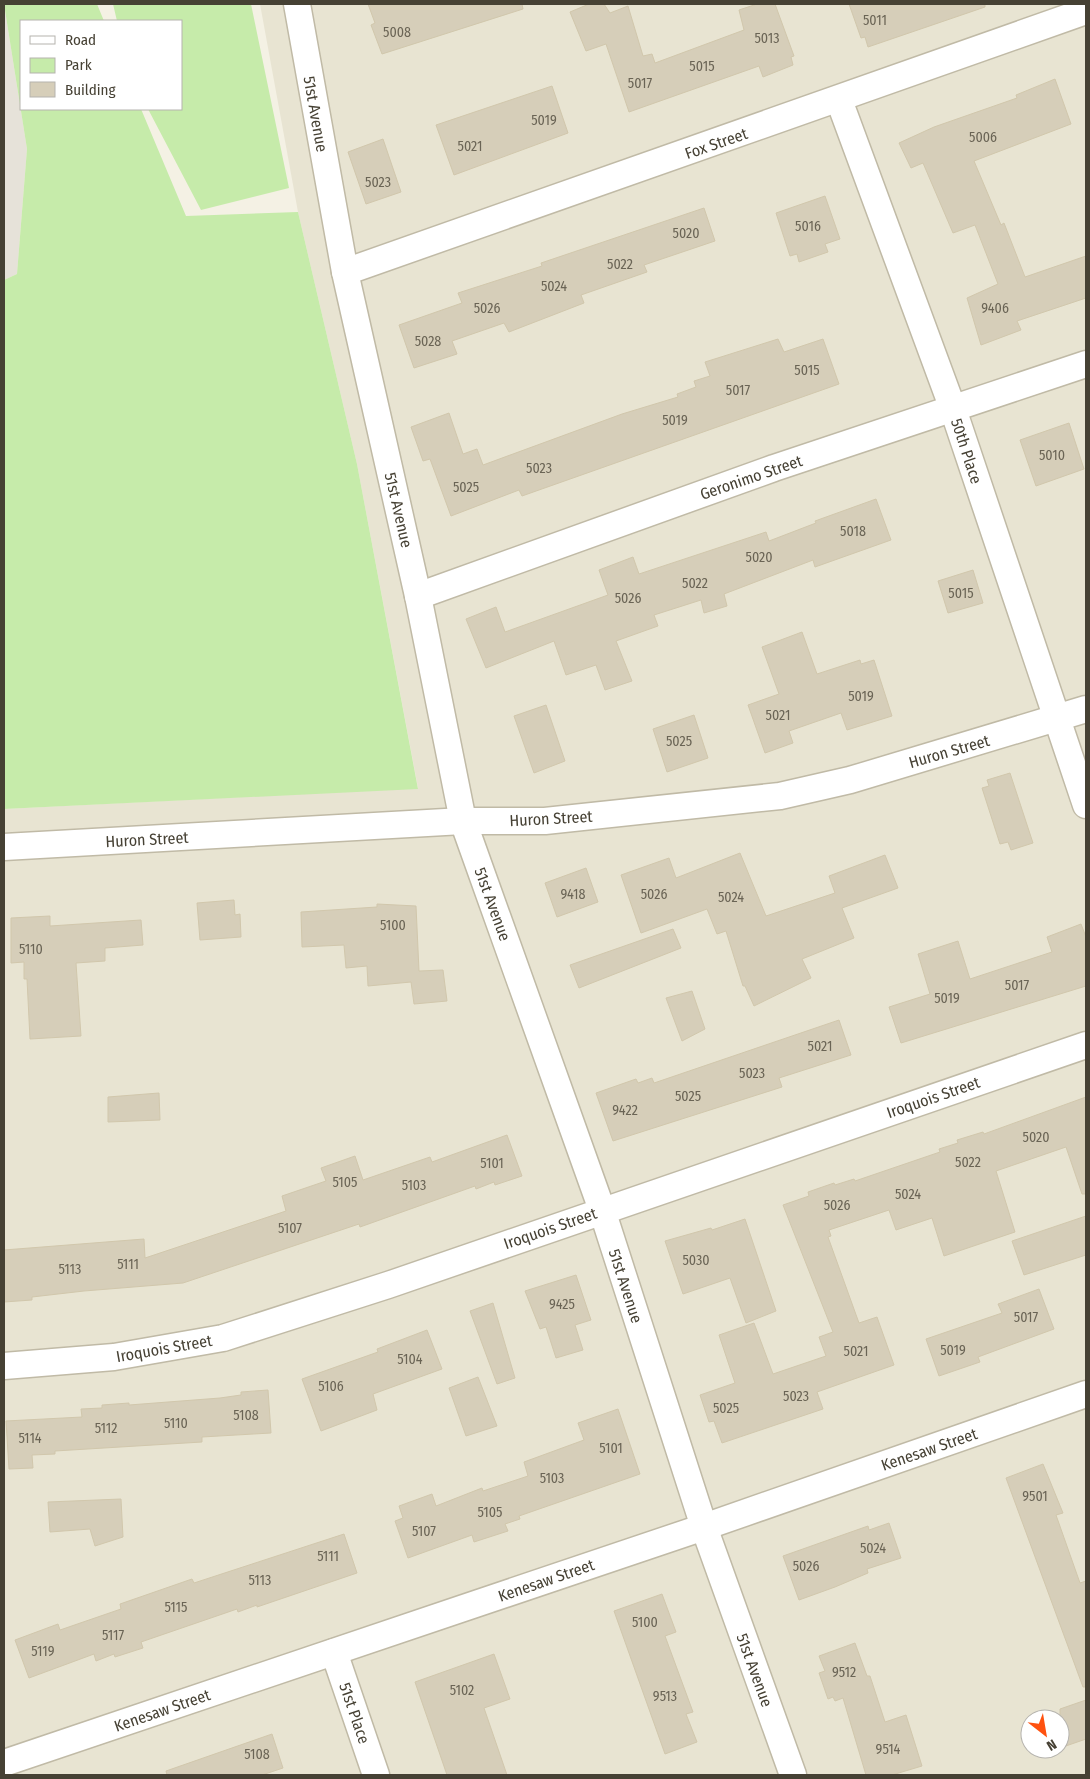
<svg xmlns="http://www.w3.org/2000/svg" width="1090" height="1779" font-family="'Fira Sans Condensed',sans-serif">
<rect width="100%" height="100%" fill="#f4f1e4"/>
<!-- residential -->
<path fill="#e8e4d2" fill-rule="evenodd" d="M260,4H1086V1775H4V809L418,788L357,464L298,212ZM1030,1719H1060V1749H1030Z"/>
<!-- industrial -->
<polygon fill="#e6e2d9" points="4,4 27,149 17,274 4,280"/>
<!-- green -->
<g fill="#c6ebaa">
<polygon points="4,4 97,4 104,21 21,21 21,109 141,109 186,216 298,212 357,464 418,789 4,809 4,280 17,274 27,149"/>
<polygon points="113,4 251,4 289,188 201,210 148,109 181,109 181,21 117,21"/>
</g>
<!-- building -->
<g fill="#d6ceb9" stroke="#d1c7ac">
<polygon points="368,4 522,4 523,9 382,54 371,25 375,23"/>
<polygon points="589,4 604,4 610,13 628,6 643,56 652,54 655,63 744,30 739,10 757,4 775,4 794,56 791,57 793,65 763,77 759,66 629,112 606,44 586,51 570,12"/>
<polygon points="849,4 985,4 985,7 868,47 865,37 861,38"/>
<polygon points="1055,79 1071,124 974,161 1001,225 1004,223 1025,277 1086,256 1086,298 1017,321 1021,330 981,345 967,298 998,284 975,225 953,233 923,163 911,168 899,143 934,127 1017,98 1016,95"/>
<polygon points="552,86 568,133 454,175 436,125"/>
<polygon points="383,139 401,192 366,204 348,152"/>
<polygon points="825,196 840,239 825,244 828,252 799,262 797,254 790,256 776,213"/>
<polygon points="704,208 715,241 644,265 647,272 581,295 584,303 509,332 504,323 452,341 457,354 414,368 399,325 462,303 458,293 542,266 541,263"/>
<polygon points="778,339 784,352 823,339 839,384 522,496 519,490 451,516 430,459 423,461 411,427 449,413 463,454 477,449 483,465 622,414 678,397 677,394 696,387 694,381 710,376 705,362"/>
<polygon points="1069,423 1084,469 1036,486 1020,440"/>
<polygon points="876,499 891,540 815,567 813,560 724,594 727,606 704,613 701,600 654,615 658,626 616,641 632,681 605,690 596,665 566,675 554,641 486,668 466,619 496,607 505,632 608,595 599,570 633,557 639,574 766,532 769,541 816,523 815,521"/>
<polygon points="973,570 983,603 948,613 938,581"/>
<polygon points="802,632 817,674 860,660 861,664 874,660 892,716 847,730 841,713 789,731 793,743 765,753 748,705 779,694 762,647"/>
<polygon points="546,705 565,761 534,773 514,716"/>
<polygon points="694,715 708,758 667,772 653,729"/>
<polygon points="1010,773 1033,843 1011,850 1008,842 1000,844 982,788 989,786 987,780"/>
<polygon points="740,853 766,916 835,893 829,876 885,855 898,888 842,908 854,938 802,959 811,978 754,1006 745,986 743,986 726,931 717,934 707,909 641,933 621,875 669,858 676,878"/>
<polygon points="586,868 598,902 557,917 545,883"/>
<polygon points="234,900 235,915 240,914 241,937 200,940 197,903"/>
<polygon points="377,904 416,906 419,971 443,970 447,1001 414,1004 411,982 368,986 367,966 346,968 344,945 302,947 301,912 377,907"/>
<polygon points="50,916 50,926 141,920 143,945 105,948 105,961 76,963 81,1036 30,1039 27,979 24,979 24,962 11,963 11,918"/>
<polygon points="1081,924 1086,937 1086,986 901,1043 889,1007 930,994 918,954 958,941 970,979 1052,952 1047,937"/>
<polygon points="673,929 681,948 579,988 570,965"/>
<polygon points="692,991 705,1029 682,1041 666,998"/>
<polygon points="839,1020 851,1055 779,1078 782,1087 613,1141 596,1093 636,1079 638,1083 652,1078 654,1083"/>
<polygon points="159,1093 160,1120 108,1122 108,1097"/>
<polygon points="1086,1097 1086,1194 1082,1194 1066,1147 996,1171 1015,1232 944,1256 932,1218 896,1230 889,1210 829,1230 831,1236 828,1237 859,1323 877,1317 894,1365 817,1392 823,1409 722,1443 714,1421 709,1422 700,1395 735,1383 719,1335 754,1323 773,1374 826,1356 819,1337 833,1332 783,1205 809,1196 808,1192 834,1183 835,1185 854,1179 855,1181 940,1152 939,1149 958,1143 957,1140 983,1132 984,1134"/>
<polygon points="507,1135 522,1176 495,1185 494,1182 476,1189 475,1186 360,1227 359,1224 183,1283 84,1291 32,1297 32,1300 4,1302 4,1250 144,1239 145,1258 286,1211 282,1196 326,1181 321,1168 355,1156 363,1180 430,1157 432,1162"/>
<polygon points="1086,1216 1086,1255 1024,1275 1012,1241"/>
<polygon points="745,1219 776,1311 746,1323 730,1278 683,1294 665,1241 711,1228 712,1230"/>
<polygon points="576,1275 591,1320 575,1325 583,1350 556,1358 546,1327 540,1329 525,1291"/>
<polygon points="1039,1289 1054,1329 978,1357 980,1362 939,1376 926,1339 1002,1313 998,1304"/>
<polygon points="493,1303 515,1378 497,1384 470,1311"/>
<polygon points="427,1330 442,1369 373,1394 377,1410 321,1431 302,1379 378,1352 377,1349"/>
<polygon points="478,1377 497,1426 466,1436 449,1388"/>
<polygon points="268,1390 271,1433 202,1437 202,1442 55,1451 55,1454 32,1455 33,1468 9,1469 6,1421 82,1417 81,1409 102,1408 102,1405 129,1403 129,1405 220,1398 241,1395 241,1392"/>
<polygon points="618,1409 640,1474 519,1516 520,1519 505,1524 508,1531 474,1542 472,1535 408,1558 395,1521 403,1518 399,1506 432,1494 436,1506 482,1488 483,1491 528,1476 524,1462 584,1440 578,1423"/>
<polygon points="1043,1464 1063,1513 1056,1515 1080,1583 1086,1581 1086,1687 1083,1687 1006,1478"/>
<polygon points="121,1499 123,1537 95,1546 90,1529 50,1532 48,1502"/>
<polygon points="889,1523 901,1558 867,1569 868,1573 835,1587 799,1600 783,1556 868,1526 869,1530"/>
<polygon points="344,1534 357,1573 257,1607 257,1605 238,1612 237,1609 141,1642 143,1648 115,1657 114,1654 96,1661 94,1654 29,1678 15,1640 58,1624 60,1630 121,1609 120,1604 192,1579 194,1583"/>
<polygon points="662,1594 676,1632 665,1636 693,1712 686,1714 697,1742 665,1754 614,1611"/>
<polygon points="855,1643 867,1676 870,1676 885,1722 906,1715 922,1766 892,1775 866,1775 843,1698 835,1701 833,1697 828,1699 819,1673 825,1671 819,1656"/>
<polygon points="494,1654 510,1699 484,1708 507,1775 447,1775 415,1682"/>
<polygon points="1086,1700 1086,1739 1060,1748 1060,1709"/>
<polygon points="272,1734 283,1768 262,1775 167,1775 166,1771"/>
</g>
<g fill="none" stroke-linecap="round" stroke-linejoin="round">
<defs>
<g id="street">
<polyline points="297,4 345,272 418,596 463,821 602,1210 704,1527 793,1775"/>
<polyline points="839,100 953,409 1086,805"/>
<polyline points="345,272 1086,11"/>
<polyline points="418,596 774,468 1086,364"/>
<polyline points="4,847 463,821 545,821 780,796 850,780 1086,709"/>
<polyline points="4,1366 114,1357 223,1338 388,1285 1086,1045"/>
<polyline points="334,1652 376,1775"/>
<polyline points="4,1763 704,1527 1086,1394"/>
</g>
</defs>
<!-- street casing -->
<use href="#street" stroke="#c0baa6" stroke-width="29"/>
<!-- street -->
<use href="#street" stroke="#fff" stroke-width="26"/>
</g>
<g text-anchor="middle" stroke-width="4" stroke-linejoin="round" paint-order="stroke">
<!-- number labels -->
<g font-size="14" fill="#6a6455">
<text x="875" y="25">5011</text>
<text x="397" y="37">5008</text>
<text x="767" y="43">5013</text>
<text x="702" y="71">5015</text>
<text x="640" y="88">5017</text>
<text x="544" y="125">5019</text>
<text x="983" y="142">5006</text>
<text x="470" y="151">5021</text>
<text x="378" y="187">5023</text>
<text x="808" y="231">5016</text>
<text x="686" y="238">5020</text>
<text x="620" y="269">5022</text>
<text x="554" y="291">5024</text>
<text x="487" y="313">5026</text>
<text x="995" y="313">9406</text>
<text x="428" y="346">5028</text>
<text x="807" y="375">5015</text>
<text x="738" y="395">5017</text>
<text x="675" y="425">5019</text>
<text x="1052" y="460">5010</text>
<text x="539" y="473">5023</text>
<text x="466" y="492">5025</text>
<text x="853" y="536">5018</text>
<text x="759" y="562">5020</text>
<text x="695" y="588">5022</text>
<text x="961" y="598">5015</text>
<text x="628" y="603">5026</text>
<text x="861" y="701">5019</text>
<text x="778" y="720">5021</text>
<text x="679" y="746">5025</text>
<text x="573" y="899">9418</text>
<text x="654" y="899">5026</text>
<text x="731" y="902">5024</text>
<text x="393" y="930">5100</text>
<text x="31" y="954">5110</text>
<text x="1017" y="990">5017</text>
<text x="947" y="1003">5019</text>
<text x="820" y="1051">5021</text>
<text x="752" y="1078">5023</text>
<text x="688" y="1101">5025</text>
<text x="625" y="1115">9422</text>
<text x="1036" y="1142">5020</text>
<text x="968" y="1167">5022</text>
<text x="492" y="1168">5101</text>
<text x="345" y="1187">5105</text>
<text x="414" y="1190">5103</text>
<text x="908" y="1199">5024</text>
<text x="837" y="1210">5026</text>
<text x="290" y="1233">5107</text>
<text x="696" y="1265">5030</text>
<text x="128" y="1269">5111</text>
<text x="70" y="1274">5113</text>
<text x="562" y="1309">9425</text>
<text x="1026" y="1322">5017</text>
<text x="953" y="1355">5019</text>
<text x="856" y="1356">5021</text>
<text x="410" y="1364">5104</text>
<text x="331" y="1391">5106</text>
<text x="796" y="1401">5023</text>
<text x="726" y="1413">5025</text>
<text x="246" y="1420">5108</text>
<text x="176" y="1428">5110</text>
<text x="106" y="1433">5112</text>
<text x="30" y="1443">5114</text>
<text x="611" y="1453">5101</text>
<text x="552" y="1483">5103</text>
<text x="1035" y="1501">9501</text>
<text x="490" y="1517">5105</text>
<text x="424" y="1536">5107</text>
<text x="873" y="1553">5024</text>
<text x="328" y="1561">5111</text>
<text x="806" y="1571">5026</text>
<text x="260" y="1585">5113</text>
<text x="176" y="1612">5115</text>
<text x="645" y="1627">5100</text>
<text x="113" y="1640">5117</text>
<text x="43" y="1656">5119</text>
<text x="844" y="1677">9512</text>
<text x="462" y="1695">5102</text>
<text x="665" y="1701">9513</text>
<text x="888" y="1754">9514</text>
<text x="257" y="1759">5108</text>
</g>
<!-- street labels -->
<g font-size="16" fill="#464134" stroke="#fff">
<text transform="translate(316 114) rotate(80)" y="6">51st Avenue</text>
<text transform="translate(716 143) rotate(-19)" y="6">Fox Street</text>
<text transform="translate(967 451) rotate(72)" y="6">50th Place</text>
<text transform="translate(751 477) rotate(-19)" y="6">Geronimo Street</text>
<text transform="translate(399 510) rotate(77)" y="6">51st Avenue</text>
<text transform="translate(949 751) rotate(-16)" y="6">Huron Street</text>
<text transform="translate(551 818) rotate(-3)" y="6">Huron Street</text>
<text transform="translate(147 839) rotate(-3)" y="6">Huron Street</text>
<text transform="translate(493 904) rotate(70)" y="6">51st Avenue</text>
<text transform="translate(933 1097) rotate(-19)" y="6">Iroquois Street</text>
<text transform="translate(550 1228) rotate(-19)" y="6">Iroquois Street</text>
<text transform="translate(626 1286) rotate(72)" y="6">51st Avenue</text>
<text transform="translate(164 1348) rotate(-10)" y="6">Iroquois Street</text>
<text transform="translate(929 1449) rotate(-19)" y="6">Kenesaw Street</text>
<text transform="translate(546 1580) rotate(-19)" y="6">Kenesaw Street</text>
<text transform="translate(755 1670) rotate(70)" y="6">51st Avenue</text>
<text transform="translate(162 1710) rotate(-19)" y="6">Kenesaw Street</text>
<text transform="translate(355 1713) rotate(71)" y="6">51st Place</text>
</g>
</g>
<!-- border -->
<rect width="1090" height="1779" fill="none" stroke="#464134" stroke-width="10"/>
<!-- legend -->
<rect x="20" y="20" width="162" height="90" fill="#ffffff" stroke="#b5b3ae"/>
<rect x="30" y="36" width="25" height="8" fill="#ffffff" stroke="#b5b3ae"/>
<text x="65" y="45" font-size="15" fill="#464134">Road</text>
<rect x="30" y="58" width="25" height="15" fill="#c6ebaa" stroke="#b5b3ae"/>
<text x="65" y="70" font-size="15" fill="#464134">Park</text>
<rect x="30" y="82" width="25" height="15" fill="#d6ceb9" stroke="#b5b3ae"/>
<text x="65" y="95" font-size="15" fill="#464134">Building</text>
<!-- north arrow -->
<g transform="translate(1045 1734) rotate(149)"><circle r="24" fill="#ffffff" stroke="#b5b3ae"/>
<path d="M0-4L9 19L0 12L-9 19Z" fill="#ff5210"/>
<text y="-8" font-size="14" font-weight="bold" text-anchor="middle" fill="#464134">N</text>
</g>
</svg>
